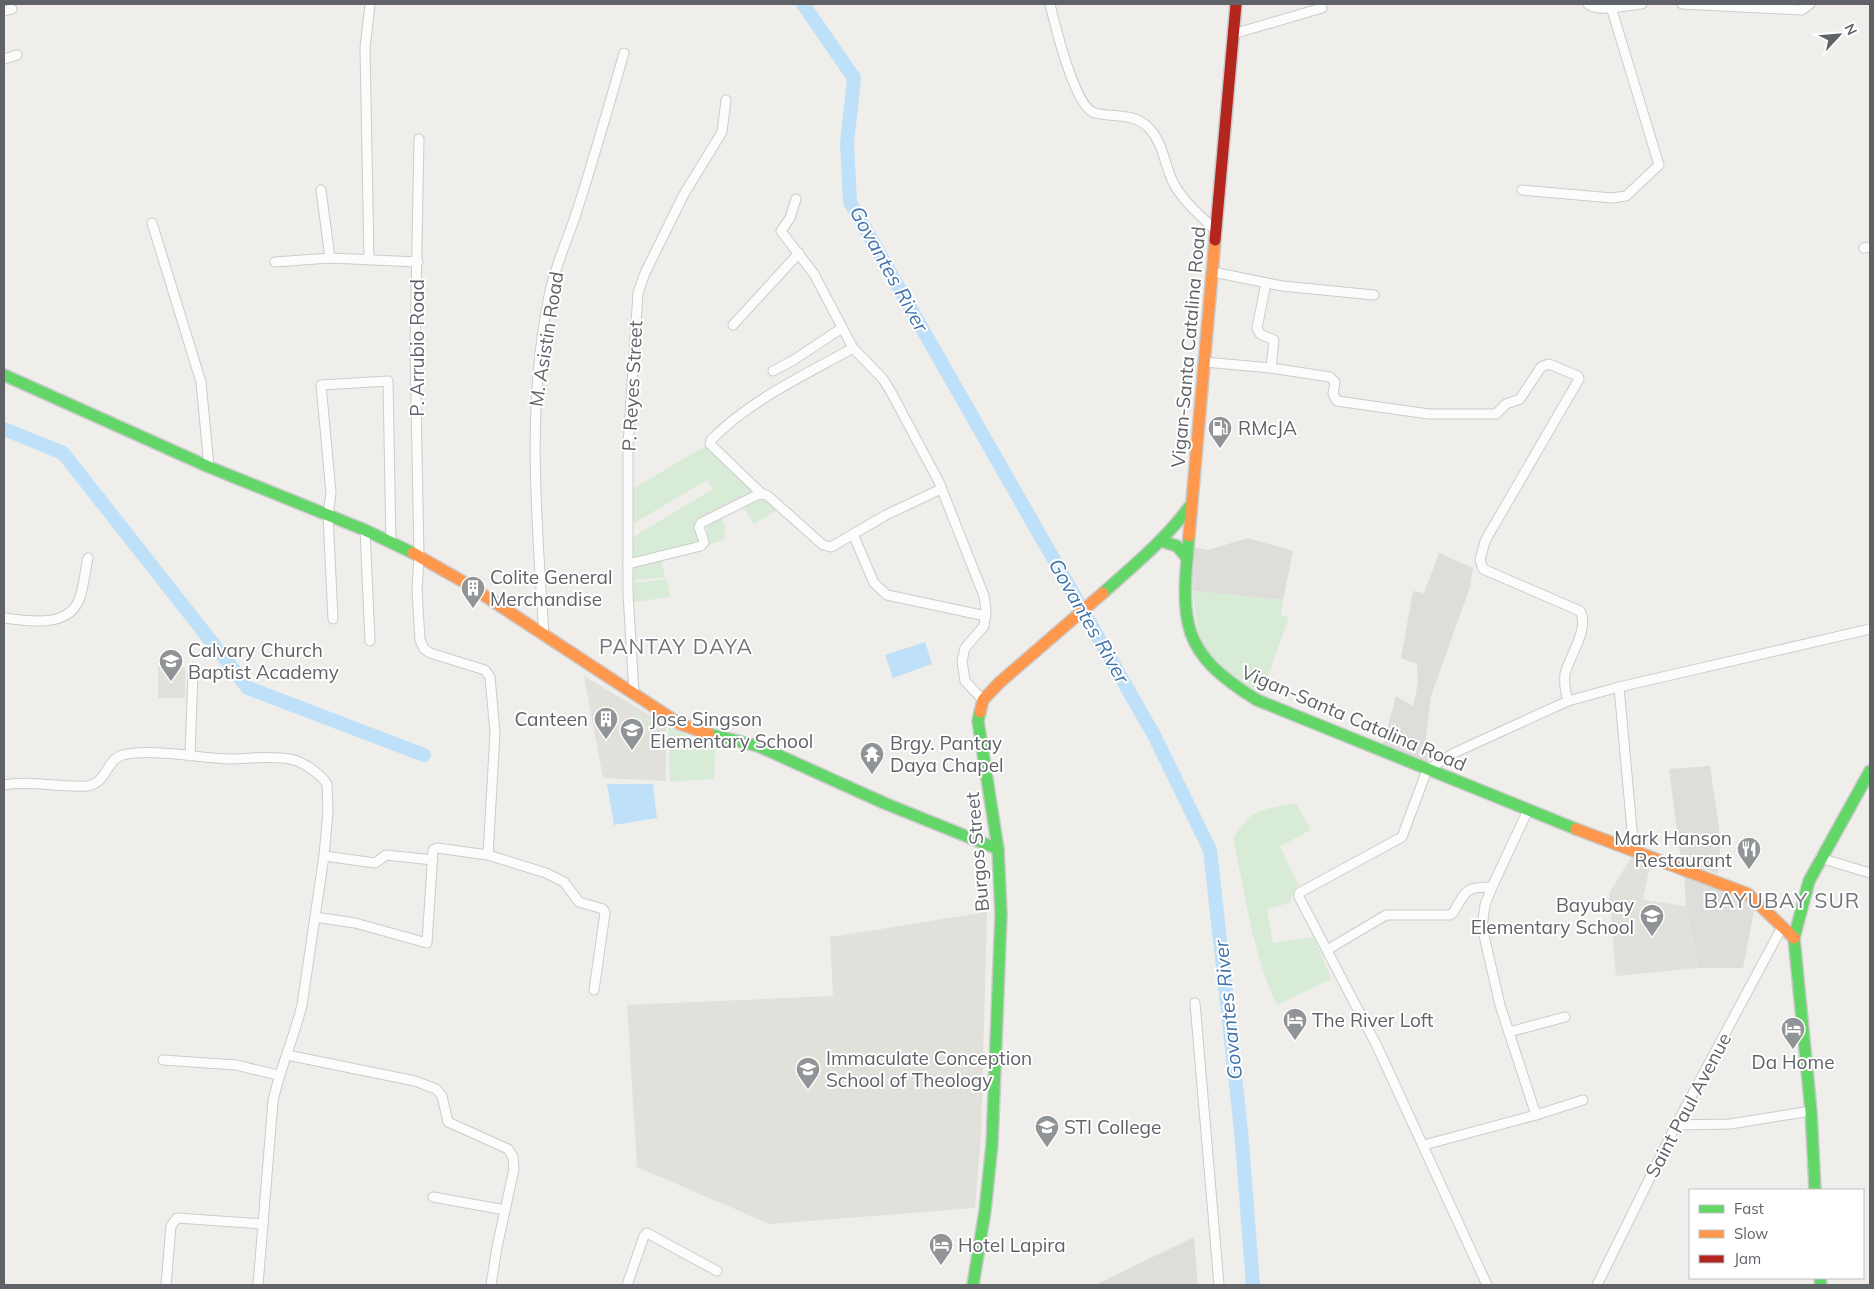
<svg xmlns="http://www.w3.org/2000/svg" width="1874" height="1289" font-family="Mulish,sans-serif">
<rect width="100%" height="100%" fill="#efeeea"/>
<!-- industrial -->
<g fill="#dfddda">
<polygon points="1248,538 1293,551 1283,600 1193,591 1194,547 1208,550"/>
<polygon points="1439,553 1473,568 1470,587 1431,696 1425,745 1430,753 1438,756 1427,761 1383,744 1396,696 1413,706 1418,683 1417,664 1401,658 1413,591 1424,593"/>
<polygon points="1710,766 1719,828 1720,855 1718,874 1681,860 1669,769"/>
<polygon points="1684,873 1731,890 1755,905 1743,968 1698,968 1686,906"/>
<polygon points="1194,1237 1198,1285 1095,1285"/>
</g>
<!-- education -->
<g fill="#e2e0da">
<polygon points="158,666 185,667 185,698 158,698"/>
<polygon points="584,676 666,725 666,781 603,778"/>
<polygon points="1633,855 1651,860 1643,900 1686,906 1698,968 1616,976 1609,893"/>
<polygon points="987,912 981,1136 975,1208 770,1224 637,1167 627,1005 833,996 830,937"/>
</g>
<!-- green -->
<g fill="#d8ebd6">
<polygon points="709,444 754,492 695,524 700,542 631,559 630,539 713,489 707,480 629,526 629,491"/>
<polygon points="761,497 777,510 754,524 743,507 745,504"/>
<path d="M719,518C727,523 725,533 724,540L707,545V526Z"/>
<polygon points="661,560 665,577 631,581 631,575 636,566"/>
<polygon points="667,579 671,597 634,602 634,583"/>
<path d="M1193,591L1283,600L1281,615L1289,617L1261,696C1207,668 1197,650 1193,591Z"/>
<polygon points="633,713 643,718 641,733 630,731"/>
<polygon points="648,716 665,725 664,729 648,729 648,734 645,733"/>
<polygon points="668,725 695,739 716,743 714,779 670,782"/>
<path d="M1296,803L1311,830L1280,846L1298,885L1289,903L1267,909L1273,943L1314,937L1331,979L1277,1005C1252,954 1246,894 1233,839C1252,807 1262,810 1296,803Z"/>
</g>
<!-- water -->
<g fill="#bfe0f9">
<polygon points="925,642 932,664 893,678 885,655"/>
<polygon points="607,784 653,784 657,818 614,825"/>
</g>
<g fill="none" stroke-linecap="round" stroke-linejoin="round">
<!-- river -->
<g stroke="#bfe0f9" stroke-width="14">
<polyline points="803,4 854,78 847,144 850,202 1155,737 1210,850 1241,1130 1253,1285"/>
<polyline points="4,429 63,453 248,688 424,755"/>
</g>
<defs>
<g id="street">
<path d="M1050,4C1055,25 1075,109 1095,113C1115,118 1133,112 1149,128C1163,143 1164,162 1172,180C1181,200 1201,216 1216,231"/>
<path d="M1588,4C1599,13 1628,5 1642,4"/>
<polyline points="1682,4 1802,10 1810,4"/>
<polyline points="4,11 12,9"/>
<polyline points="1233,34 1322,8"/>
<polyline points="4,59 17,55"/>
<polyline points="419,139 415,349 419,556 417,591 420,640 424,649 430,653 485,670 490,677 495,733 488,855"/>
<polyline points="321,190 330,258"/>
<polyline points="1522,190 1612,198 1626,196 1659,165 1611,7"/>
<polyline points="796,199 790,218 781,231 814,274 853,348 883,379 891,392 939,482 984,596 986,609 984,626 965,648 962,661 965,681 983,700"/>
<polyline points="152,223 201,382 209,467"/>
<polyline points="1864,248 1870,247"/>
<polyline points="369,260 365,48 370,4"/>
<polyline points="275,262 330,258 418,262"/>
<polyline points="1213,272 1282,286 1374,295"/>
<polyline points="1266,283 1257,328 1260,334 1274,340 1271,368"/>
<polyline points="733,325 799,253"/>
<path d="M1205,362L1271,368L1330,377L1335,382L1333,394L1337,401L1429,414H1496L1506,404L1520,399L1541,367L1549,364L1578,376L1579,379L1485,541L1480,560L1483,569L1580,611C1590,629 1569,656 1565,674C1564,684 1565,692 1568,701"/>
<polyline points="773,371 792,361 842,328"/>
<path d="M761,493L710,444L711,440C750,400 805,375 853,348"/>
<polyline points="365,530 370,641"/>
<polyline points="853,534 874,583 887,595 986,616"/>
<polyline points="628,564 701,546 704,542 699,527 701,523 761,493 768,496 823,545 831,547 886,515 941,489"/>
<path d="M4,618C29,621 70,629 80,597C84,585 85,571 88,558"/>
<polyline points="333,619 328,515 331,493 321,385 388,381 391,543"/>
<path d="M544,636C537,523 526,408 549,296C554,270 565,245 574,220C592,165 608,109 624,53"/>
<polyline points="1619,687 1634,852"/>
<polyline points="634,693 628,593 628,445 638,293 645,273 684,194 722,132 726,100"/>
<polyline points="190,756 193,672"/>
<path d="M4,785C32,780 59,788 87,786C107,784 106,759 123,755C150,748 199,758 229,759C249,759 270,755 290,759C302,761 321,774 327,784L328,811L324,856L302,1005C294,1038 280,1068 273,1101L258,1285"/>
<polyline points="324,856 375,863 386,855 433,860"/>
<polyline points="1820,858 1870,873"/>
<polyline points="315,917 355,923 427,943 433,850 437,848 488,855 546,873 564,882 579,902 603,909 605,913 594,990"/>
<path d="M1327,950L1386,915H1450L1453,913C1467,890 1464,887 1492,887"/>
<polyline points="1195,1003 1219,1285"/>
<polyline points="1509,1032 1565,1017"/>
<polyline points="287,1055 415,1081 436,1089 442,1096 448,1122 508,1149 513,1157 514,1169 497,1247 491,1285"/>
<polyline points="163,1060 236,1065 278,1075"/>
<polyline points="1536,1115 1583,1100"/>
<polyline points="1676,1125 1730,1124 1811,1111"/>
<polyline points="1424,1145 1536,1115 1500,1005 1482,927 1485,905 1492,887 1528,810"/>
<polyline points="433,1197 505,1210"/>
<polyline points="166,1285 171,1226 177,1218 263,1224"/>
<polyline points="627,1285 644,1236 647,1233 717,1271"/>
<polyline points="1487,1285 1377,1046 1299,897 1299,893 1402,837 1427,770 1454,753 1568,701 1619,687 1870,629"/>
<polyline points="1597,1285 1676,1125 1782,927"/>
</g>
<g id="fast">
<polyline points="4,375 209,467 365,530 413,553"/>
<path d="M1189,536C1181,623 1179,652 1257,700L1576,829"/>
<polyline points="1161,541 1177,546 1187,558"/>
<path d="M1103,593C1134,565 1165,540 1190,506"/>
<polyline points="709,734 758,746 884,803 998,849"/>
<polyline points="1815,1190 1811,1111 1794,938 1809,881 1870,771"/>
<polyline points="1820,1278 1821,1285"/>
<polyline points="973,1285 985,1211 992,1144 1001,914 998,849 978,721 980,712"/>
</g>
<g id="slow">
<polyline points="1189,536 1215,240"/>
<polyline points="413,553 462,581 680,724 709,734"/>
<polyline points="980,712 983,700 999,683 1103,593"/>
<polyline points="1576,829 1748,894 1794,938"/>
</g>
<polyline id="jam" points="1215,240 1236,4"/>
</defs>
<!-- street casing -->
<use href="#street" stroke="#cbcccc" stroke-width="11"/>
<!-- fast casing -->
<use href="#fast" stroke="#cacacb" stroke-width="14"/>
<!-- slow casing -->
<use href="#slow" stroke="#cacacb" stroke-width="14"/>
<!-- jam casing -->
<use href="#jam" stroke="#cacacb" stroke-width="14"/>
<!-- street -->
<use href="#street" stroke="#fdfcfc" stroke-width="9"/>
<!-- fast -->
<use href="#fast" stroke="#63d668" stroke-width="11"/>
<!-- slow -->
<use href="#slow" stroke="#ff974d" stroke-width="11"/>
<!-- jam -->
<use href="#jam" stroke="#b3261e" stroke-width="11"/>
</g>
<!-- icons -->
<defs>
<symbol id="fuel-pin" viewBox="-11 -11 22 30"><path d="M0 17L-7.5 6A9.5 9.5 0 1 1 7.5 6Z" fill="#919496" stroke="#fff"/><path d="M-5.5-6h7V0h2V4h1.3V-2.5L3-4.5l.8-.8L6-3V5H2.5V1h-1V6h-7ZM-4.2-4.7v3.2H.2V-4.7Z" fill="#fff"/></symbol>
<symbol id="building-pin" viewBox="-11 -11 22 30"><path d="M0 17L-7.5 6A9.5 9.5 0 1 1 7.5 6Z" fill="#919496" stroke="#fff"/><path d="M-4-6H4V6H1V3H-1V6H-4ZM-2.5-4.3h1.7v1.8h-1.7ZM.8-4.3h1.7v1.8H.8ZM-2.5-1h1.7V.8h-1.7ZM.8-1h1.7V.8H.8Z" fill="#fff"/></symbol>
<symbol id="school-pin" viewBox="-11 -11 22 30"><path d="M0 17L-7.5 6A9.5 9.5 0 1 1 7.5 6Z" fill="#919496" stroke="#fff"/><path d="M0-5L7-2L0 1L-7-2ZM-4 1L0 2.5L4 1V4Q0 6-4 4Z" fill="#fff"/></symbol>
<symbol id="temple-pin" viewBox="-11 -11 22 30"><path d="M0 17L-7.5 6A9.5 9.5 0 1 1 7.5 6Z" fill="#919496" stroke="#fff"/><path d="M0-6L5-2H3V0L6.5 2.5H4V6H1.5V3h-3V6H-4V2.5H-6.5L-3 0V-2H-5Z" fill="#fff"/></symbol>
<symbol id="restaurant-pin" viewBox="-11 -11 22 30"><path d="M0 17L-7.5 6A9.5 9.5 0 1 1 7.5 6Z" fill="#919496" stroke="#fff"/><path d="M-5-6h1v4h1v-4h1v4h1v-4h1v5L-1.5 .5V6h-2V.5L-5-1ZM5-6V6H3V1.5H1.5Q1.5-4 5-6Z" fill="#fff"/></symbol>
<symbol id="hotel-pin" viewBox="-11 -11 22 30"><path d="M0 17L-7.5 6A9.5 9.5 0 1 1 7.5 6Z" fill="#919496" stroke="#fff"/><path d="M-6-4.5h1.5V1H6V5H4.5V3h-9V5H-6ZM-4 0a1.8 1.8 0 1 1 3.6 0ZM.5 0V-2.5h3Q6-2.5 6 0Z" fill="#fff"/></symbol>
<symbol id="university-pin" viewBox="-11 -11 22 30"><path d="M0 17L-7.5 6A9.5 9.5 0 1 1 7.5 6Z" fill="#919496" stroke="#fff"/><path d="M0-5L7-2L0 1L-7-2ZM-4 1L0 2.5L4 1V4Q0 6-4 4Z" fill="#fff"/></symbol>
</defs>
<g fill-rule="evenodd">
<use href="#fuel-pin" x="1206" y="414" width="28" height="38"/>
<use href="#building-pin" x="459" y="574" width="28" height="38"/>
<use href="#school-pin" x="157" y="647" width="28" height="38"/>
<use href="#building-pin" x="592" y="705" width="28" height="38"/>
<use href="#school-pin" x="618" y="716" width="28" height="38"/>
<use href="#temple-pin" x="858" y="740" width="28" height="38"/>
<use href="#restaurant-pin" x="1735" y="835" width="28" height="38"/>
<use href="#school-pin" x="1638" y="902" width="28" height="38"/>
<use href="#hotel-pin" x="1281" y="1006" width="28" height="38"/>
<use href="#hotel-pin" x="1779" y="1015" width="28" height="38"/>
<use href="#university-pin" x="794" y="1055" width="28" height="38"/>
<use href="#university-pin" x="1033" y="1113" width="28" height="38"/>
<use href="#hotel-pin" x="927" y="1231" width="28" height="38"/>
</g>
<g text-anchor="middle" stroke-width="4" stroke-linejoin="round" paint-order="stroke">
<!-- street labels -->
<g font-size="19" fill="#5f6368" stroke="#fff">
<text transform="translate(546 339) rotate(-81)" y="7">M. Asistin Road</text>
<text transform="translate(1188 347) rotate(-85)" y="7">Vigan-Santa Catalina Road</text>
<text transform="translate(417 348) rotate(-90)" y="7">P. Arrubio Road</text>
<text transform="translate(632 386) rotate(-87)" y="7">P. Reyes Street</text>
<text transform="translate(1354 718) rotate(23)" y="7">Vigan-Santa Catalina Road</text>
<text transform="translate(977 852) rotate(-95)" y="7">Burgos Street</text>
<text transform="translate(1688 1105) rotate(-62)" y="7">Saint Paul Avenue</text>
</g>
<!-- poi labels -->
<g font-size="19" fill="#5f6368" stroke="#fff" text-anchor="start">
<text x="1238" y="435">RMcJA</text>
<text x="490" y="584">Colite General<tspan x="490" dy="22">Merchandise</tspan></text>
<text x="188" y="657">Calvary Church<tspan x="188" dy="22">Baptist Academy</tspan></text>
<text x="588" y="726" text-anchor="end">Canteen</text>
<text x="650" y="726">Jose Singson<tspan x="650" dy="22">Elementary School</tspan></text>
<text x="890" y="750">Brgy. Pantay<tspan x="890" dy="22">Daya Chapel</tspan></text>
<text x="1732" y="845" text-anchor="end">Mark Hanson<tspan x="1732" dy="22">Restaurant</tspan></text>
<text x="1634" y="912" text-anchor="end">Bayubay<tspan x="1634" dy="22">Elementary School</tspan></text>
<text x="1312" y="1027">The River Loft</text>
<text x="826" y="1065">Immaculate Conception<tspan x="826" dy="22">School of Theology</tspan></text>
<text x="1793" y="1069" text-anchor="middle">Da Home</text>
<text x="1064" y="1134">STI College</text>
<text x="958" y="1252">Hotel Lapira</text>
</g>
<!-- water labels -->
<g font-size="20" font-style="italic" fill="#4174aa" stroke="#fff">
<text transform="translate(889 269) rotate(61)" y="7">Govantes River</text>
<text transform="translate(1089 621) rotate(60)" y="7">Govantes River</text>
<text transform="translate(1228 1010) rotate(-96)" y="7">Govantes River</text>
</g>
<!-- quarter labels -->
<g font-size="21" letter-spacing="1" fill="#70757a" stroke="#fff">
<text x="676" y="654">PANTAY DAYA</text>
<text x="1782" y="908">BAYUBAY SUR</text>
</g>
</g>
<!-- border -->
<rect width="1874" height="1289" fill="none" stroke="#5f6368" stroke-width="10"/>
<!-- legend -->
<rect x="1689" y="1189" width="175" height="90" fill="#ffffff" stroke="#bfc1c3"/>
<rect x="1699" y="1205" width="25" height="8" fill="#63d668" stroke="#bfc1c3"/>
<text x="1734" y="1214" font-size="15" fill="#5f6368">Fast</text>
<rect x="1699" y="1230" width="25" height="8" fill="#ff974d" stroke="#bfc1c3"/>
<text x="1734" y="1239" font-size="15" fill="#5f6368">Slow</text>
<rect x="1699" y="1255" width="25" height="8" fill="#b3261e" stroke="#bfc1c3"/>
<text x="1734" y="1264" font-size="15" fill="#5f6368">Jam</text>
<!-- north arrow -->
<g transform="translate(1839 35) rotate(64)" stroke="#ffffff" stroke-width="4" paint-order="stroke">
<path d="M0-4L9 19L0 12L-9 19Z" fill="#5f6368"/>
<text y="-8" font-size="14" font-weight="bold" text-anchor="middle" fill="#5f6368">N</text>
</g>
</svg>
